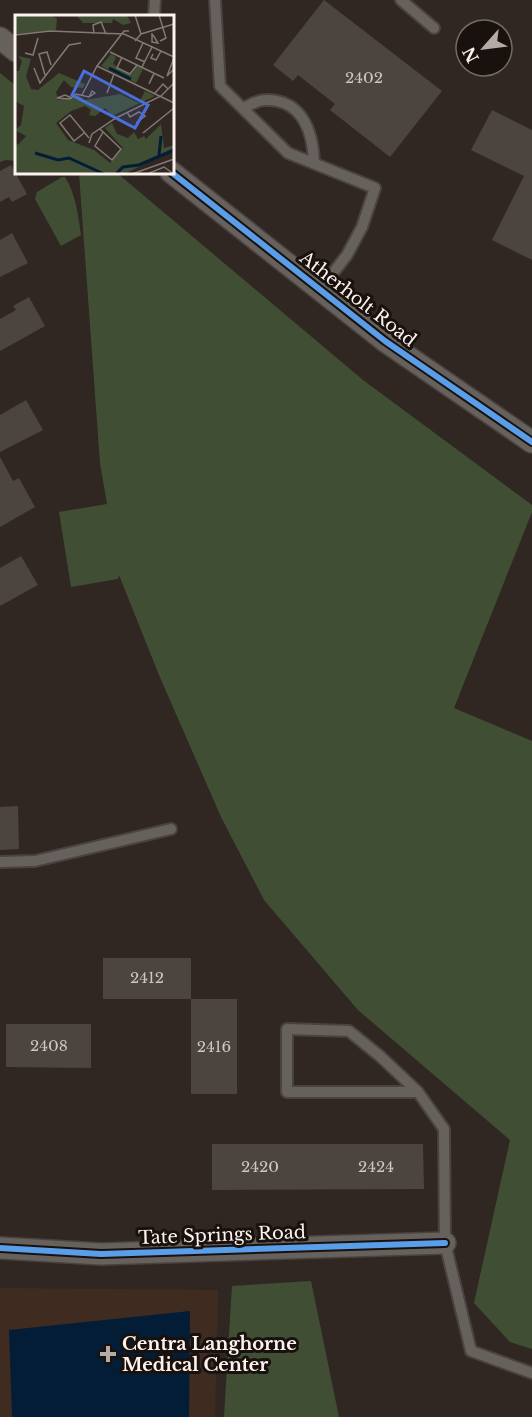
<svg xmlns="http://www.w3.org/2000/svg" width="532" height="1417" font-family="'Libre Baskerville',serif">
<rect width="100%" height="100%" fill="#302723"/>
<!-- built -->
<polygon fill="#402b21" points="0,1288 218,1290 215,1417 0,1417"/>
<!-- green -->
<g fill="#404f34">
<polygon points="0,73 16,86 16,161 6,160 0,162"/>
<polygon points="79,173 117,173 363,380 532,505 532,512 454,708 532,741 532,1349 510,1342 474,1303 510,1140 358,1010 264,900 221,817 159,675 119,575 118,579 71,587 59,512 107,504 100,463"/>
<path d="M62,177H65C76,195 78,215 81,235L61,246L35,199L37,192Z"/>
<polygon points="311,1281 339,1417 224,1417 232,1286"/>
</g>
<!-- water -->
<polygon fill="#041d36" points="190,1311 189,1417 12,1417 9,1330"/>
<!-- building -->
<g fill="#4b443f">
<polygon points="324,0 442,91 390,157 330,110 335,104 298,75 293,81 273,65"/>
<polygon points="492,110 532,130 532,260 492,240 524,176 471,150"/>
<polygon points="11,165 27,194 12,202 9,197 0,202 0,171"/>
<polygon points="12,233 28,263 0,277 0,240"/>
<polygon points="29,297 45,326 0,351 0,319 16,310 13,306"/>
<polygon points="26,400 43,430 0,452 0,415"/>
<polygon points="0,457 13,481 19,478 35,507 0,527"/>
<polygon points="21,556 38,585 0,606 0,568"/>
<polygon points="18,806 19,849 0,850 0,807"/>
<rect x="103" y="958" width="88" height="41"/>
<rect x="191" y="999" width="46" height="95"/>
<polygon points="6,1024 91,1024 91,1068 6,1067"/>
<polygon points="212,1144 423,1144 424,1189 212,1190"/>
</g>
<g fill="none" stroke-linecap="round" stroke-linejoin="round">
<defs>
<g id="lane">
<polyline points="215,0 220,86 288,153 375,188 362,227 347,255 320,290"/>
<polyline points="401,0 434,28"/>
<polyline points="154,16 155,0"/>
<path d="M243,108C250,105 258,100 265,100C303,99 313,133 314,163"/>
<polyline points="0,862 35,861 171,829"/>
<polyline points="418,1092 287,1092 287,1029 349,1031 381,1057 418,1092 444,1129 445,1243 471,1351 532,1373"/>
</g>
<g id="street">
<polyline points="0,38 16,51"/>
<polyline points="171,172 385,341 532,442"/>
<polyline points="0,1248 101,1254 445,1243"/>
</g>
</defs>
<!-- lane casing -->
<use href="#lane" stroke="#49423e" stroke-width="14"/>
<!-- street casing -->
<use href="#street" stroke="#49423e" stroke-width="24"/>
<!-- lane -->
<use href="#lane" stroke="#67615e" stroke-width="10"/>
<!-- street -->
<use href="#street" stroke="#67615e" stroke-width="21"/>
<defs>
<g id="cycleway">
<polyline points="171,172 385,341 532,442"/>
<polyline points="0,1248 101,1254 445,1243"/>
</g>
</defs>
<!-- cycleway casing -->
<use href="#cycleway" stroke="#18110d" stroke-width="10"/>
<!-- cycleway -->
<use href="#cycleway" stroke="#5a9eea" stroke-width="6"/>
</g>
<!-- markers -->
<path fill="#b5aba6" stroke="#18110d" stroke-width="2" d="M105 1345h6v6h6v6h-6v6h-6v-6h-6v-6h6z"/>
<g text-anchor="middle" stroke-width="6" stroke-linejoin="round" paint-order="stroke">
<!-- number labels -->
<g font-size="15" fill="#d0c6c2">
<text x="364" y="83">2402</text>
<text x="147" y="983">2412</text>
<text x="49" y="1051">2408</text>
<text x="214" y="1052">2416</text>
<text x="260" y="1172">2420</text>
<text x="376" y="1172">2424</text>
</g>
<!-- street labels -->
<g font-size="18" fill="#fdf2ed" stroke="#18110d">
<text transform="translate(358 299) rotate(38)" y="6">Atherholt Road</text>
<text transform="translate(222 1235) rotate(-2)" y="6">Tate Springs Road</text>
</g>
<!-- poi labels -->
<g font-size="18" font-weight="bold" fill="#fdf2ed" stroke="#18110d" text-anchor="start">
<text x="122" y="1350">Centra Langhorne<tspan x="122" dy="21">Medical Center</tspan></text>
</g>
</g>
<!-- overview -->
<g transform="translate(15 15)">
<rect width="159" height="159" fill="#302723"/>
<path d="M0,0H36L42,4L41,15L0,19ZM61,0H112L116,8L108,10L98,4L97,8H68ZM96,39L101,42L98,49L116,60L122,51L128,54L121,68L86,51ZM3,41L16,44L11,61L16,74L23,75L44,58L70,69L68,73L56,72L49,65L41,77L43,85L63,80L70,85L105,79L124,88L130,76L140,81L97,101L90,93L80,101L74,100L76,95L70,91L56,96L41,108L53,125L79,135L95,148L108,133L90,113L97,108L102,119L113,123L119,117L123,124L129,121L131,124L146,109L149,133L159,130V135L109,159H0V126L3,130L11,121L0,115L6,110L9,91L0,86V56H4L7,46Z" fill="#404f34"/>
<path fill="none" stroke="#041d36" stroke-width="3" d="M94,53L116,64M20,138L43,145L54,143L89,159M144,140L146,121M101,159L108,152L124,150L159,135"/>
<path fill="none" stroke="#827874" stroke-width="1.5" d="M120,0L126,19M144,0L151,23L145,26M137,18V27L143,28L138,20M79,19L78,10L86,7L91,19M0,20L35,16L109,19L159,42M120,26L126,19L159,9M128,28L121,43L130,47M95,37L149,63M10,38L18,40L23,23M138,39L136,43L141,45L146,36M107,42L102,53L115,59L122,50M159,43L152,61L159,54M82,51L159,88M127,52L137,32M19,53L25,68L54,30L66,28M30,60L24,39L32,37L36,50M138,60L134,69L139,59M92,78L99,59M140,78L148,69L153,74M67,80L82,51L109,16H114M57,83L50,80L42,83L55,84L61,79L74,82L80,78L77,76L74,82M112,97L115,102L124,97L130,101L121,108M85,114L106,134L97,145L80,131L88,117M69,118L59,126L45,108L55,100L74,123M128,118L159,93M74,128L77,119L101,103L146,81L159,68M117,159L159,144M132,159L149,152L159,159"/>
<path fill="#4a6fdc" fill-opacity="0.15" stroke="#4a6fdc" stroke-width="3" d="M69,56L133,90L120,113L57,80Z"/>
<rect width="159" height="159" fill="none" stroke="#fdf2ed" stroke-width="3"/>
</g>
<!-- north arrow -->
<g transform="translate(484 48) rotate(242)"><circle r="28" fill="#18110d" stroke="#746b67" stroke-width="1.5"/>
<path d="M0-4.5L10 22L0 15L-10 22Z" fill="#b5aba6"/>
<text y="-9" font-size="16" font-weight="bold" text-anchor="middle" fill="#fdf2ed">N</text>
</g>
</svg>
